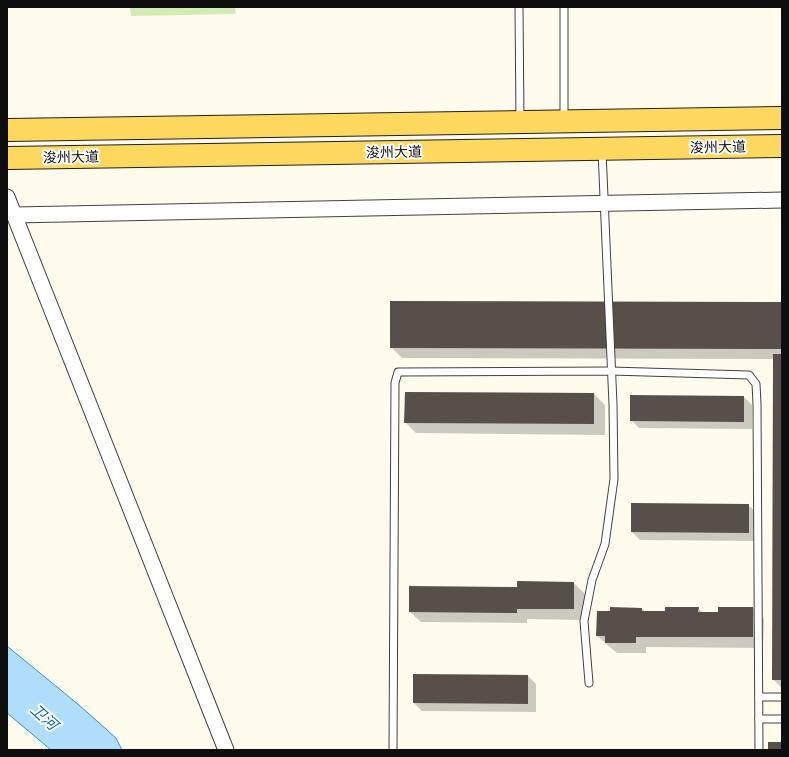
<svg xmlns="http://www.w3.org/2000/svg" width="789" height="757" font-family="'Times New Roman','Noto Sans SC',serif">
<rect width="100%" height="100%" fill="#fffcee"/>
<!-- green -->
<polygon fill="#d1ecb5" points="130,7 235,7 236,14 131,16"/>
<!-- water -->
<polygon fill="#b0defa" stroke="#3294d5" points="7,646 79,705 116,738 122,750 51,750 7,713"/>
<!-- shadow -->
<g fill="#0003">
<polygon points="782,303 782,688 773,679 774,359 402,358 391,347"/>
<polygon points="594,394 605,405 605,435 416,433 405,422"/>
<polygon points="744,397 752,405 752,429 639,428 631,420"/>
<polygon points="748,505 757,513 756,541 640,540 632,532"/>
<polygon points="574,583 585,594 584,620 527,619 527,623 421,622 410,612 518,588"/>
<polygon points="698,608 703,613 719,613 753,608 764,619 763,648 646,647 646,653 617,653 597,636 642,609 646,612 666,612"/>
<polygon points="414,675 528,676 536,684 536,712 422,711 414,703"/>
</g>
<!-- building -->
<g fill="#574f49">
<polygon points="390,301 782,302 782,349 390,348"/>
<polygon points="773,354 782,354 782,680 772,680"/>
<polygon points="405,392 594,393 594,424 404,423"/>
<polygon points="630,395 744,396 744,422 630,421"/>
<polygon points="631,503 749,504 749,533 631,532"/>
<polygon points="517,581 574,582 574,609 517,609 517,613 409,612 409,586 517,587"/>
<polygon points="610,607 642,608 642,611 665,611 665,607 699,607 698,612 718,612 718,607 753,607 753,637 636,637 636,643 605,643 605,636 596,636 597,611 610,611"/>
<polygon points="413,674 528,675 528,704 413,703"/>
<rect x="768" y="742" width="14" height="8"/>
</g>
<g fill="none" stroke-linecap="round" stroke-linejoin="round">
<defs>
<g id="service">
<polyline points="519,7 520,121"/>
<polyline points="564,7 564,119"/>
<polyline points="589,683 584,621 592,580 605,544 614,479 613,404 602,151"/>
<polyline points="759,697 782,697"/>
<polyline points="759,719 782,719"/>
<polyline points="393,750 395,383 398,372 611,371 749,375 756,384 757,404 759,750"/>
</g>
<g id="minor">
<polyline points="7,197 226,750"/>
<polyline points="14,215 782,200"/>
</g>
<g id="primary">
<polyline points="7,130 782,118"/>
<polyline points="7,158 782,146"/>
</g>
</defs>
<!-- service casing -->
<use href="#service" stroke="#414141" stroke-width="9"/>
<!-- minor casing -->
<use href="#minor" stroke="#414141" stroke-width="17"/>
<!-- primary casing -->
<use href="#primary" stroke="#1f1f1f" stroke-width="24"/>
<!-- service -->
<use href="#service" stroke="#fff" stroke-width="7"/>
<!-- minor -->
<use href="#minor" stroke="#fff" stroke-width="15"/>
<!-- primary -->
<use href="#primary" stroke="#ffd85e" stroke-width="22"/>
</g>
<g text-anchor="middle" stroke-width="4" stroke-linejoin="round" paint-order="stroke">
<!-- street labels -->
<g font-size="14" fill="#0e0e0e" stroke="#fff">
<text transform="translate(718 147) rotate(-1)" y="5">浚州大道</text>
<text transform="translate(394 152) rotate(-1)" y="5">浚州大道</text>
<text transform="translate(71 157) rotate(-1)" y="5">浚州大道</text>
</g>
<!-- water labels -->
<g font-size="15" font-style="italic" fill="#0f64a7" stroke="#fff">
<text transform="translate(44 717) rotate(42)" y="5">卫河</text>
</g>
</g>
<!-- border -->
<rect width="789" height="757" fill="none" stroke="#0e0e0e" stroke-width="16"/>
</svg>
